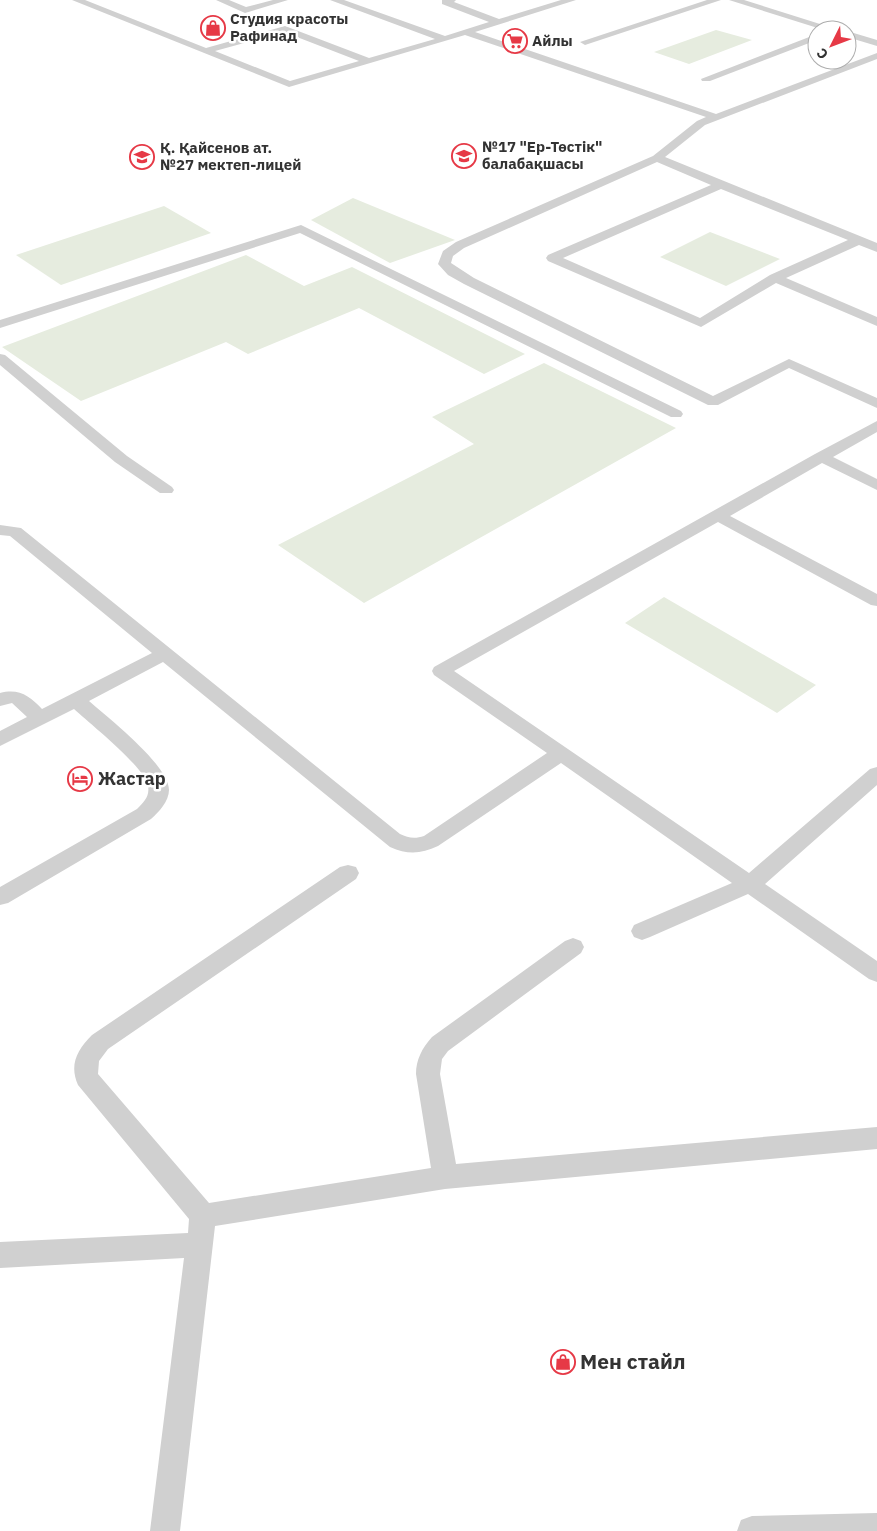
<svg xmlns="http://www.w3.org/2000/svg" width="877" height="1531" font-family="'IBM Plex Sans',sans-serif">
<rect width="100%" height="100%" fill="#fff"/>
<!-- green -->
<g fill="#e6ecdf">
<polygon points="716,30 752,40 689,64 654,52"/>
<polygon points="353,198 455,240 390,263 311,220"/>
<polygon points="164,206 211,233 61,285 16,255"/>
<polygon points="710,232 780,259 726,286 660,257"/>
<polygon points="246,255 304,286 352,267 525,354 484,374 359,308 248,354 226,342 81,401 2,347"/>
<polygon points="544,363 676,428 364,603 278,545 474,444 432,417"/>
<polygon points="664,597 816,685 777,713 625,623"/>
</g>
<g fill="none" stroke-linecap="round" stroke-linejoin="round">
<!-- service -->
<g fill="#d0d0d0" fill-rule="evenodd">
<path d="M72,0H85L206,48L285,26L369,58L435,39L330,0H344L445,36L489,22L442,4V0H456L454,2L499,19L561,0H576L475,32L716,114L877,53V59L705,125L665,157L877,243V252L859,245L786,278L877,317V326L776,283L701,327L548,261L546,258L548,255L711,185L657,162L464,248L453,256L451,263L474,278L713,396L789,359L877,398V408L789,368L718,405H708L464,284L448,275L438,264L443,251L456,242L653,156L697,121L706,117L465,35L289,87ZM284,32L359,61L290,81L215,51ZM721,189L848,240L770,275L700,318L563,258Z"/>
<polygon points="216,0 229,0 246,7 273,0 288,0 245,13"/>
<polygon points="707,0 721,0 588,44 585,45 580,42"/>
<polygon points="729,0 744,0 839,30 824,30"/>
<polygon points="847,31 877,40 877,46 847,37"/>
<polygon points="817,34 817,40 710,81 702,81 701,79"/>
<polygon points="301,225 681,411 683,414 681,417 671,417 300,233 0,328 0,320"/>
<polygon points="0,354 5,355 127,456 172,487 174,490 172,493 160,493 115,462 0,365"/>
<path d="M877,421V432L833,457L877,479V490L822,463L730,516L877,594V606L871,605L718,522L454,671L749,873L870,769L877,767V785L765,884L877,961V982L869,979L748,894L650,937L642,940L634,937L631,931L634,925L732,883L561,763L438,846C421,854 408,855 390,847L163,662L89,701C107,717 169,765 169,790C169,801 159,812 151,819L8,903L0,905V887L137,809C144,802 150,796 148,786C146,768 89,723 74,709L0,746V731L27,717L12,703L0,706V693C19,688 30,696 42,709L152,653L10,536L0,535V525L21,528L400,834C408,838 415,839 424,836L547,753L434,675L432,671L434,667L815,454Z"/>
<path d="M348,865L356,867L359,873L356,879L108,1049L99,1061L98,1074L209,1203L431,1168L416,1074C416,1060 422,1048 432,1037L565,941L573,938L581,941L584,947L581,953L448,1051L442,1059L440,1074L456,1164L877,1127V1149L445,1189L215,1226L180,1531H150L184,1258L0,1268V1242L188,1233L189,1219L78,1085C69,1065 77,1050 92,1035L340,867Z"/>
<polygon points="877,1513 877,1531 737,1531 741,1520 752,1516"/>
</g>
</g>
<!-- icons -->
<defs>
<symbol id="shop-ring" viewBox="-11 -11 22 22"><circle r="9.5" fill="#fff" stroke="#e63946" stroke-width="1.5"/><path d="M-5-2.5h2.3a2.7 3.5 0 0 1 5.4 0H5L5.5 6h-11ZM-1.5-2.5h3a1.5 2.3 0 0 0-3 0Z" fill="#e63946"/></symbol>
<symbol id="supermarket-ring" viewBox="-11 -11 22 22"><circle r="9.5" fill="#fff" stroke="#e63946" stroke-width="1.5"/><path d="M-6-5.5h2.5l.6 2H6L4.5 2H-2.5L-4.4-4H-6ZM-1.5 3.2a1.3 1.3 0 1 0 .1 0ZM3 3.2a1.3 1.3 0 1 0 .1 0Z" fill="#e63946"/></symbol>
<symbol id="school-ring" viewBox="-11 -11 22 22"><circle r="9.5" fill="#fff" stroke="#e63946" stroke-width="1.5"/><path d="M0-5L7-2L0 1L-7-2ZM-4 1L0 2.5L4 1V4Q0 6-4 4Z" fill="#e63946"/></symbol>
<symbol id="hotel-ring" viewBox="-11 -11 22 22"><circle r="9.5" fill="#fff" stroke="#e63946" stroke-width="1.5"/><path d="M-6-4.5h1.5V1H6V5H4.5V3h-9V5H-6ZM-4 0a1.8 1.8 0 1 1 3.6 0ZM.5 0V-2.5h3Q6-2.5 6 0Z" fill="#e63946"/></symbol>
</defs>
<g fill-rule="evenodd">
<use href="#shop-ring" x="199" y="14" width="28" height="28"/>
<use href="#supermarket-ring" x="501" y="27" width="28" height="28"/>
<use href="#school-ring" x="450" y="142" width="28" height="28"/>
<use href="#school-ring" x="128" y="143" width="28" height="28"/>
<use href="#hotel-ring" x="66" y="765" width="28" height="28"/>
<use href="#shop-ring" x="549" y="1348" width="28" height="28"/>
</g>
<g text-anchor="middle" stroke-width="5" stroke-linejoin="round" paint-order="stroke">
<!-- far-poi labels -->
<g font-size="15" font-weight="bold" fill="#333" stroke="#fff" text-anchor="start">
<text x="230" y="24">Студия красоты<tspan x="230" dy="17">Рафинад</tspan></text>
<text x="532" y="46">Айлы</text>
<text x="482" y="152">№17 "Ер-Төстік"<tspan x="482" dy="17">балабақшасы</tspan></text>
<text x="160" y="153">Қ. Қайсенов ат.<tspan x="160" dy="17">№27 мектеп-лицей</tspan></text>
</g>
<!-- poi labels -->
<g font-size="18" font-weight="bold" fill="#333" stroke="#fff" text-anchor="start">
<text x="98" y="785">Жастар</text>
</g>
<!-- near-poi labels -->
<g font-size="21" font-weight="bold" fill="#333" stroke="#fff" text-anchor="start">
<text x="580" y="1369">Мен стайл</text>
</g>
</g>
<!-- north arrow -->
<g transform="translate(832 45) rotate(228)"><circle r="24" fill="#ffffff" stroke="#adadad"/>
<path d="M0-4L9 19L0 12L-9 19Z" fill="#e63946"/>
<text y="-8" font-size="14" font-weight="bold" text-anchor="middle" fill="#333333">С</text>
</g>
</svg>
